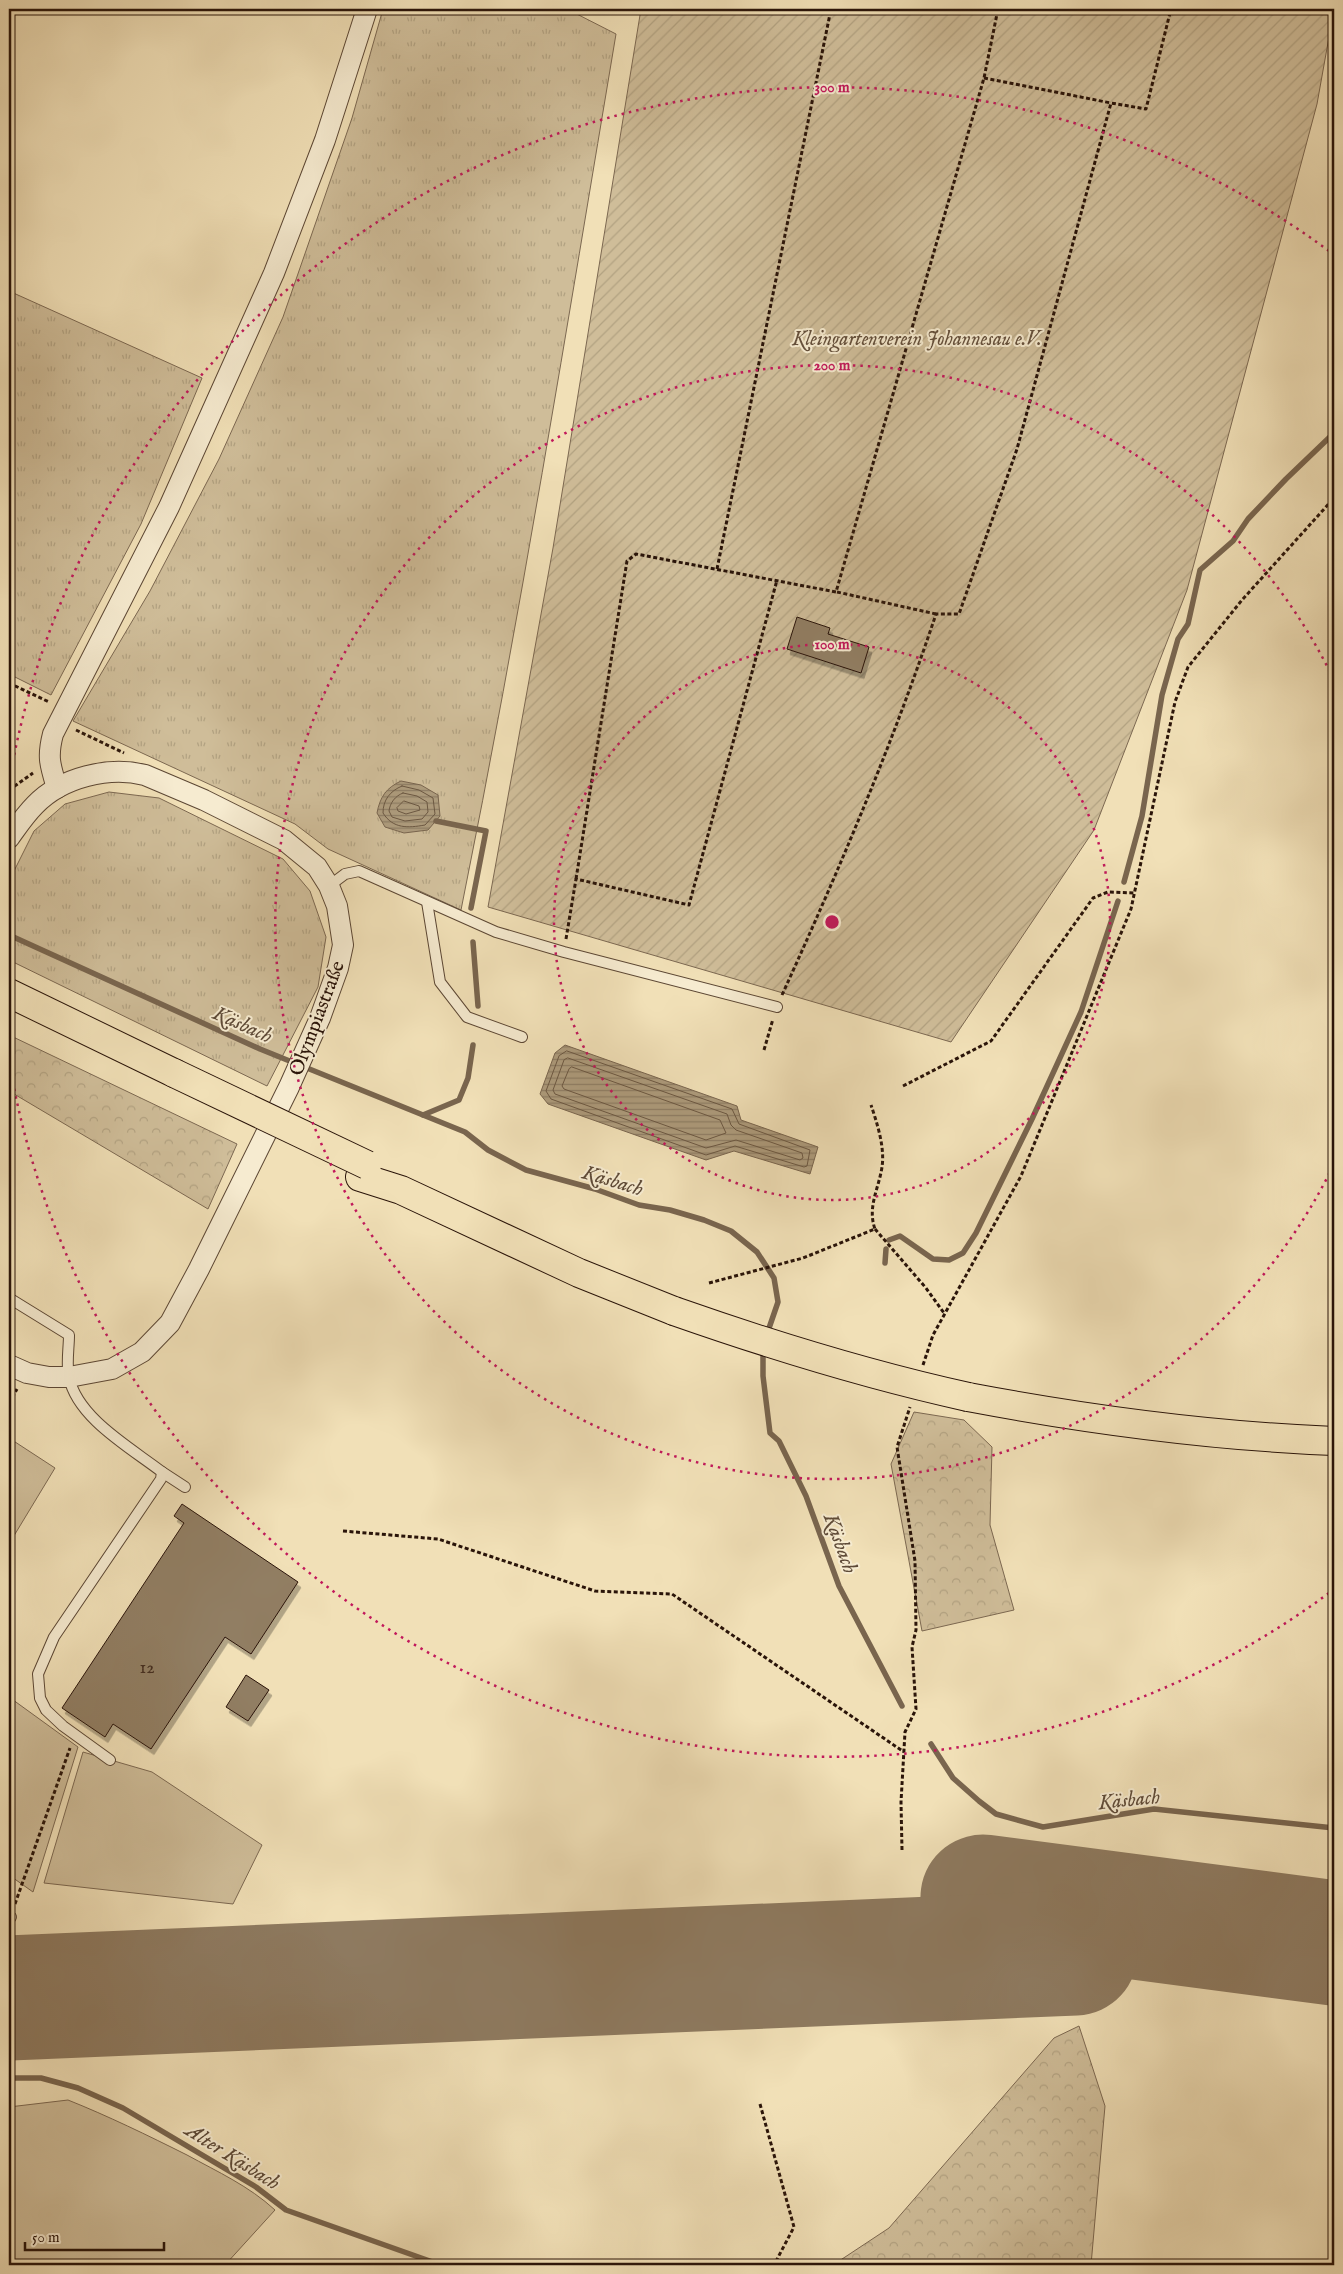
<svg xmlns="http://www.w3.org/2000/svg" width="1343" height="2274" font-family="'IM FELL English',serif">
<defs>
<pattern id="grass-tufts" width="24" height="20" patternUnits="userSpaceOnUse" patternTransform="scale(1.25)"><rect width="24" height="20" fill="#cfbd99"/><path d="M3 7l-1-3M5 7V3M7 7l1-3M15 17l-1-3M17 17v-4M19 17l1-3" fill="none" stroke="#b2a282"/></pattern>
<pattern id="forest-crowns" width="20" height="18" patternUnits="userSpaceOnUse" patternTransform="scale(1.25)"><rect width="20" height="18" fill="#cfbd99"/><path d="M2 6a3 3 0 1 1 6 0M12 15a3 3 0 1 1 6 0" fill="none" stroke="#b2a282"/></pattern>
<pattern id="garden-furrows" width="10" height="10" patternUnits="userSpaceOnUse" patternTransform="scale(1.25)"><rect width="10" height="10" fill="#cfbd99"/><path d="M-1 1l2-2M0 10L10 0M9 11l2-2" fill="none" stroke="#b2a282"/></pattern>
<pattern id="water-rules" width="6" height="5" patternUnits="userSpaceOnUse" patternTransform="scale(1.25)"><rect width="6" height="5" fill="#ad9b7c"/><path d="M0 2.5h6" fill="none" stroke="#8d7d64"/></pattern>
<filter id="shadow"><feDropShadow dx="3" dy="5.5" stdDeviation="0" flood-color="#0004"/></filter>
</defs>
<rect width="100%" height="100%" fill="#f1e0b7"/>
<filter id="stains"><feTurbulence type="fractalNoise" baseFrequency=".004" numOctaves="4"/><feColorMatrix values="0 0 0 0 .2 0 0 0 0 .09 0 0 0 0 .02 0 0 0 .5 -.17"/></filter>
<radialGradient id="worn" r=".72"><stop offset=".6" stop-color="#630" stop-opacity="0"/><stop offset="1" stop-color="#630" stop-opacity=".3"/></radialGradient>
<!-- grass -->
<g fill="url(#grass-tufts)" stroke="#7c6851">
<path d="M383,9H567L616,34C567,326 520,619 461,910L328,849L295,824L73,721L150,591L219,459L283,317L352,118Z"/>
<polygon points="9,291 202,378 141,524 51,695 9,674"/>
<polygon points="109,792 159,798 283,859 310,891 326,937 318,987 267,1086 9,960 9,881 34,831 65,804"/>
</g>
<!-- forest -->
<g fill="url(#forest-crowns)" stroke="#7c6851">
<polygon points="9,1035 237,1144 208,1209 9,1091"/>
<polygon points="914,1412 964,1420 992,1447 990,1525 1014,1610 922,1631 891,1464"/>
<polygon points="1079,2026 1105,2106 1091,2265 833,2265 889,2228 1054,2038"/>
</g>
<!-- garden -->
<polygon fill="url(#garden-furrows)" stroke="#7c6851" points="641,9 1334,9 1317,104 1187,590 1094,830 951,1042 488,907 553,548"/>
<!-- pitch -->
<g fill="#cfbd99" stroke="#7c6851">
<polygon points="9,1438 55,1468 9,1544"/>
<polygon points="9,1697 78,1747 33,1892 9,1875"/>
<polygon points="83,1752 152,1772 262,1845 233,1904 44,1883"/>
<path d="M68,2100C108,2116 147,2135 187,2155C218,2172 249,2186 275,2210L225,2265H9V2107Z"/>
</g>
<!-- water -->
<g fill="url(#water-rules)" stroke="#79654e">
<path d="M401,781L421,785L438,795L440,816L428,830L404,833L385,827L377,813C380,797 386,788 401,781Z"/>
<polygon points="565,1045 737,1106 741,1120 818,1147 810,1174 734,1151 706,1160 548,1104 540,1094 555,1053"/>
</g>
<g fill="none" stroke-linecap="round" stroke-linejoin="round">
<!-- shore -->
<g stroke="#6c5842" stroke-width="1">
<path d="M402,786L419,790L433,798L435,814L425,825C408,828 393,829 383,813C383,800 390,791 402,786Z"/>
<path d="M403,793L417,796L427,802L428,812L422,819L405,821L392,817L389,811C390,803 395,796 403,793Z"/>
<polygon points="404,801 419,806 420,810 406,814 398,811 397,808"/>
<polygon points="567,1051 732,1109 739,1124 810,1150 807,1166 804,1167 735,1146 706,1155 551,1099 546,1091 559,1056"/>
<polygon points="568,1058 727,1114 731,1125 736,1130 802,1153 803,1158 800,1160 736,1140 706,1148 555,1094 553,1090 564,1060"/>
<polygon points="572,1067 720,1120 726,1133 706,1140 564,1089 562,1086 569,1069"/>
</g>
<!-- stream -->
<g stroke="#79654e" stroke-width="5.5">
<polyline points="436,821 486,831 471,908"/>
<polyline points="1124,882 1142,816 1162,695 1178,639 1188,624 1200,570 1233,541 1248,519 1286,479 1334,433"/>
<polyline points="9,935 260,1049 465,1132 488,1150 526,1170 595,1189 639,1205 670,1210 704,1220 731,1231 757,1252 774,1278 778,1302 767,1334"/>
<polyline points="473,942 478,1006"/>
<polyline points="423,1115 459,1100 468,1078 473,1045"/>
<polyline points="889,1240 900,1236 933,1259 949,1260 963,1253 976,1233 1032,1119 1081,1012 1118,901"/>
<polyline points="885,1263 886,1249"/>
<polyline points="763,1347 763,1376 770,1433 779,1441 806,1496 839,1586 902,1706"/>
<polyline points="931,1744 953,1778 979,1801 996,1814 1043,1827 1154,1809 1334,1828"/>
<polyline points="9,2078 41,2078 78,2088 123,2108 256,2187 286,2210 441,2265"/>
</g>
<!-- runway -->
<g stroke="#8e7a60" stroke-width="125">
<polyline points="983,1897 1334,1943"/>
<polyline points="9,1998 1075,1953"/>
</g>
</g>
<!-- building -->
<g fill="#917e63" stroke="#2a1409" filter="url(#shadow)">
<polygon points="797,617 830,628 828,634 869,647 861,673 787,649"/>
<polygon points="182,1504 298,1582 251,1654 225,1637 151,1749 113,1724 105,1737 62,1708 184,1523 174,1516"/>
<polygon points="246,1675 269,1690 248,1721 226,1707"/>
</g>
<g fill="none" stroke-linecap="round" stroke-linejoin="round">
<defs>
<g id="service">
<polyline points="329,886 345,874 359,871 496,932 564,952 777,1007"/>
<polyline points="427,902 440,982 467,1017 522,1037"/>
<path d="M9,1298L69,1335C69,1348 66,1365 69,1377C77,1418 131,1448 162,1472L161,1479L54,1637L38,1674L40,1698L46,1710L63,1726L110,1760"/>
<polyline points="162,1472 185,1487"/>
<polyline points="9,1920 11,1917"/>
</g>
<g id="minor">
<path d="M57,788C50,765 47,757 53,734L169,507L274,273L325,140L367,9"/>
<path d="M9,838C17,827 25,815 35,805C62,777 109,766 145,775L204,800L284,840L317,867L329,886L337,906L343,945L338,968L320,1018L289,1087L199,1269L170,1323L142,1352L112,1369L69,1377H49L27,1373L9,1365"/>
</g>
<g id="primary">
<polyline points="9,993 174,1073"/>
<polyline points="360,1177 401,1190 579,1273 674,1311"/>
<path d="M968,1397C1090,1420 1211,1436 1334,1441"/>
</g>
</defs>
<!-- service casing -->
<use href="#service" stroke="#5c4734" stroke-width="12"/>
<!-- minor casing -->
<use href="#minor" stroke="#5c4734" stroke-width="22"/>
<!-- primary casing -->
<use href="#primary" stroke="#2a1409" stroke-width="30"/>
<!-- path -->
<g stroke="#2a1409" stroke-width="3" stroke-dasharray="4 2.5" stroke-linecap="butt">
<polyline points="984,78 1111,103"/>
<polyline points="717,569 831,9"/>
<polyline points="837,592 936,614"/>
<polyline points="9,683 49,702"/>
<polyline points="76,730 124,753"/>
<polyline points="9,790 33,773"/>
<polyline points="576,879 627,561 636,554 836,592 984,78 998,9"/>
<polyline points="566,939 576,879 689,905 777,580"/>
<path d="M782,995C839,870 893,743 936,614H959L1017,449L1111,103L1146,109L1171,9"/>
<polyline points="764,1050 773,1019"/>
<polyline points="903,1086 991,1041 1093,898 1108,892 1134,893"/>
<polyline points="875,1229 926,1288 944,1313"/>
<path d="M709,1283L803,1258L875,1229C867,1207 879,1188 882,1167C885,1147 877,1123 871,1105"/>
<polyline points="923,1365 933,1335 1021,1176 1131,909 1175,702 1188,667 1242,600 1334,498"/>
<polyline points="9,1403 17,1389"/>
<polyline points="343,1531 438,1539 595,1591 672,1594 904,1752"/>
<polyline points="902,1850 901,1802 905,1732 916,1709 912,1647 916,1630 915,1561 897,1447 910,1407"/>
<polyline points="15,1904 70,1748"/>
<polyline points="760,2104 794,2227 774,2265"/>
</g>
<!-- service -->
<use href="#service" stroke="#f6ebd0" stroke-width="10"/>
<!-- minor -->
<use href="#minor" stroke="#f6ebd0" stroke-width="20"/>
<!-- primary -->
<use href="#primary" stroke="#f1e0b7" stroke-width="28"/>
<defs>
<g id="primary-bridge">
<polyline points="174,1073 367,1165"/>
<path d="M674,1311C771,1345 868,1375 968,1397"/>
</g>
</defs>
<!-- primary-bridge casing -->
<use href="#primary-bridge" stroke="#2a1409" stroke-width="30" stroke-linecap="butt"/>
<!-- primary-bridge -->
<use href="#primary-bridge" stroke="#f1e0b7" stroke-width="28"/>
</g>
<!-- distance rings -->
<g fill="none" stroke="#c2185b" stroke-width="2.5" stroke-dasharray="2.5 5">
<circle cx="832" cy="922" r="278"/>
<path d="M1333 1166A557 557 0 1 1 1333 678"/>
<path d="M1329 1593A835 835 0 0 1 10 1067M10 777A835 835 0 0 1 1329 251"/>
</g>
<g text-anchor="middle" stroke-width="4" stroke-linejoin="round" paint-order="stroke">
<!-- number labels -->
<g font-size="18" fill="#442e20">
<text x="147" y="1673">12</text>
</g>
<!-- park labels -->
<g font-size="20" font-style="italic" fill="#644f3b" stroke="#f6ebd0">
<text x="917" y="345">Kleingartenverein Johannesau e.V.</text>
</g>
<!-- street labels -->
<g font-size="20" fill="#2a1409" stroke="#f6ebd0">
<text transform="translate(316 1018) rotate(-69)" y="7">Olympiastraße</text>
</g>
<!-- water labels -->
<g font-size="21" font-style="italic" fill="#5e4a37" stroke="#f6ebd0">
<text transform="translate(243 1024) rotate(24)" y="7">Käsbach</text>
<text transform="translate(613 1180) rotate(17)" y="7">Käsbach</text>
<text transform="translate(841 1543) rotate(70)" y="7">Käsbach</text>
<text transform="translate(1129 1799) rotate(-6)" y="7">Käsbach</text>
<text transform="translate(233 2156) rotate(32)" y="7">Alter Käsbach</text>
</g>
</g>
<circle cx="832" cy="922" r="8" fill="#c2185b" stroke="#f6ebd0" stroke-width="2.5"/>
<g font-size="15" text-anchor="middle" font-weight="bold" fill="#c2185b" stroke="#f6ebd0" stroke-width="4" stroke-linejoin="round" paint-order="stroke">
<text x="832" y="92">300 m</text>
<text x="832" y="370">200 m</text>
<text x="832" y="649">100 m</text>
</g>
<!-- margin -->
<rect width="1343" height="2274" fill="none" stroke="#f1e0b7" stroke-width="30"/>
<rect x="10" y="10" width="1323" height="2254" fill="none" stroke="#2a1409" stroke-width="2.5"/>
<rect x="15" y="15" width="1313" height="2244" fill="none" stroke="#2a1409"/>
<!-- scale -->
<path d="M25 2242v8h139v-8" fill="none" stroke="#2a1409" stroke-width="2.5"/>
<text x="32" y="2242" font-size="15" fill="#2a1409" stroke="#f6ebd0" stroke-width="4" paint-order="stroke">50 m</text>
<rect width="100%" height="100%" filter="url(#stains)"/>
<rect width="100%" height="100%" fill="url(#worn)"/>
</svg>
